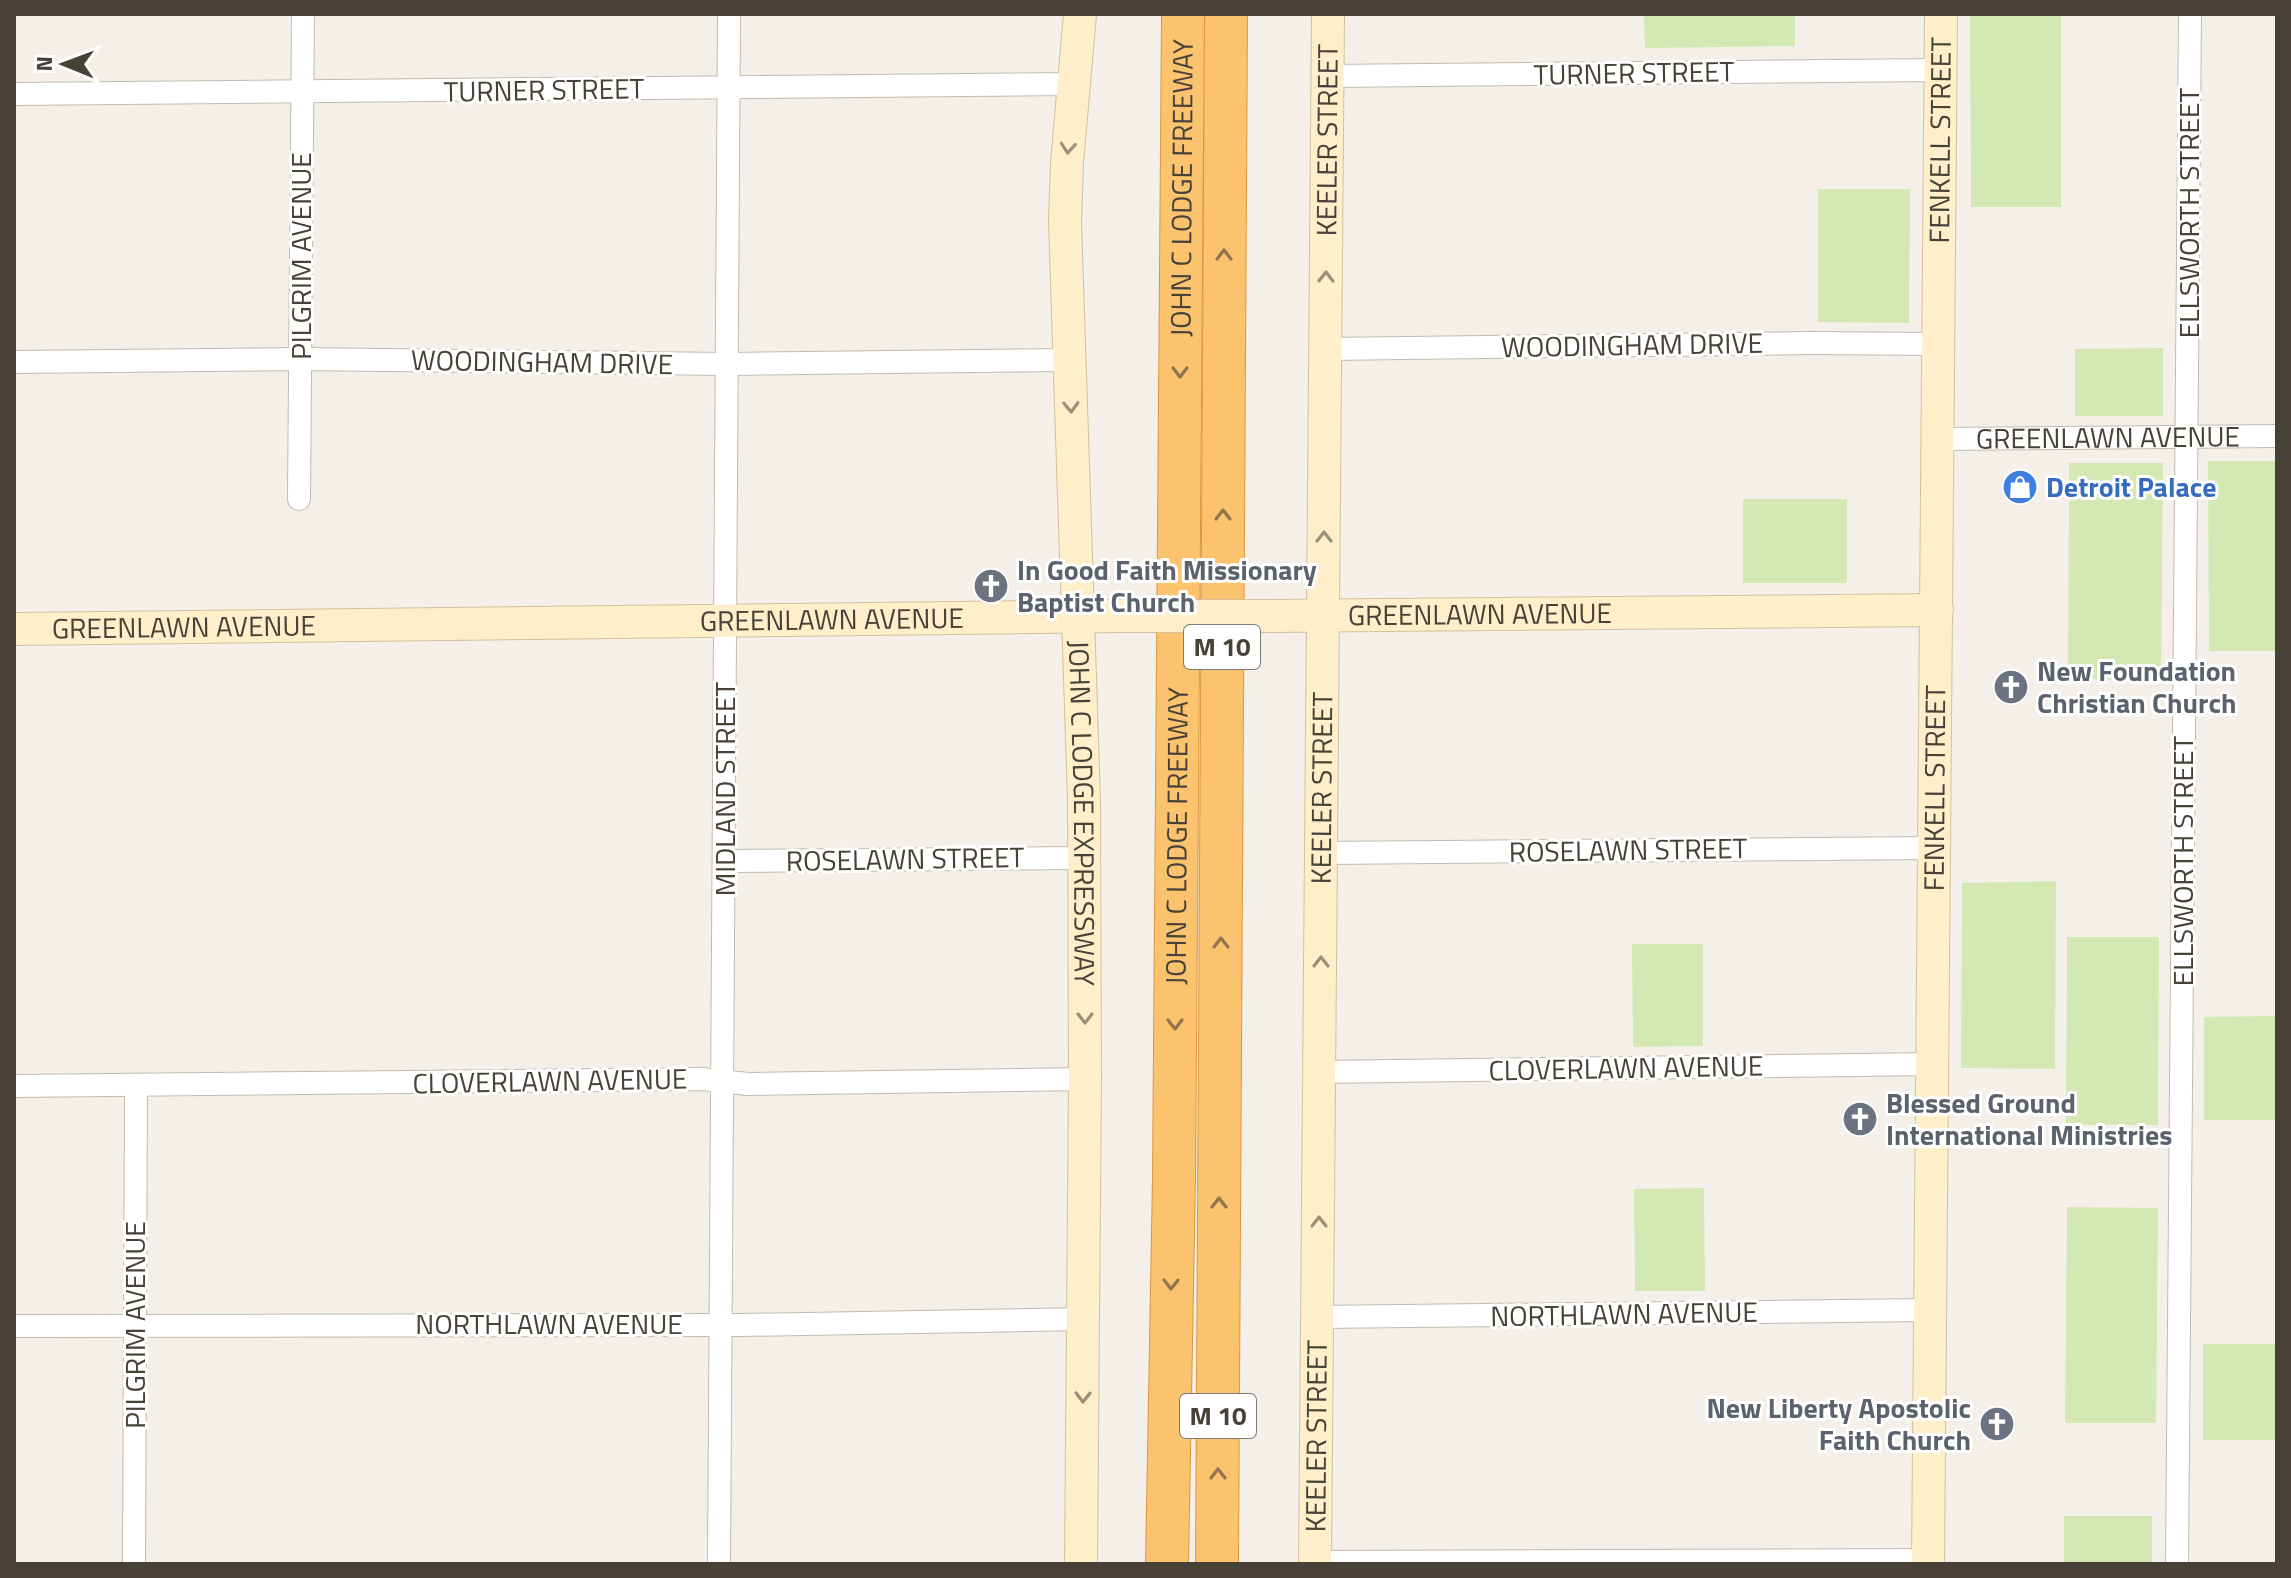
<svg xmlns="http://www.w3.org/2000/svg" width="2291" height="1578" font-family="'Titillium Web',sans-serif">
<rect width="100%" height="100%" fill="#f4f0e9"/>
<!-- green -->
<g fill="#d3e8b3">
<polygon points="1644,14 1795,14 1795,46 1645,48"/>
<polygon points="1970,14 2061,14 2061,207 1971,207"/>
<polygon points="1818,189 1910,189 1909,323 1818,322"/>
<polygon points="2163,348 2163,416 2075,416 2075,349"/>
<polygon points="2208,461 2277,461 2277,651 2209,651"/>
<polygon points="2069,463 2163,463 2161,680 2068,679"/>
<rect x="1743" y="499" width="104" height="84"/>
<polygon points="2056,881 2055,1069 1961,1068 1962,883"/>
<polygon points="2067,937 2159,937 2158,1125 2066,1125"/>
<polygon points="1632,944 1703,944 1703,1046 1633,1047"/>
<polygon points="2277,1016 2277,1120 2204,1120 2204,1017"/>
<polygon points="1704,1188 1705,1291 1635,1291 1634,1189"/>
<polygon points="2067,1207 2158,1208 2156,1423 2065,1423"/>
<rect x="2203" y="1344" width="74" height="96"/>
<rect x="2064" y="1516" width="88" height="48"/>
</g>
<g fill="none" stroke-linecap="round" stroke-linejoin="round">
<defs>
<g id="street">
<polyline points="1328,76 1940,70"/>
<polyline points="14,94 1074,84"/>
<polyline points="1325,349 1811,343 1938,344"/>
<polyline points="14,362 301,359 728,364 1069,360"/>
<path id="s1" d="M1938,439L2277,436"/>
<polyline points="299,499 303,14"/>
<polyline points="1322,853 1935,848"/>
<polyline points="725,861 1084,858"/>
<polyline points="1320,1072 1933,1064"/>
<polyline points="14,1086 702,1079 748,1084 1085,1079"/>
<polyline points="1318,1317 1931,1310"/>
<polyline points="14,1326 741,1325 1084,1319"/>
<polyline points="1315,1562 1928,1560"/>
<polyline points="134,1564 136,1085"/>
<polyline points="719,1564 729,14"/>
<polyline points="2177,1564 2190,14"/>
</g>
<g id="secondary">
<path id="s2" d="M1080,14L1067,163L1065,222L1084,800L1085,1079L1081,1564"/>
<path id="s3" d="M1270,616L1937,610"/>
<path id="s4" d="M14,629L1121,616"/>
<path id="s5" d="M1315,1564L1328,14"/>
<path id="s6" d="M1928,1564L1941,14"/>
</g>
<g id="highway">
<path id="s7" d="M1167,1564L1174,1178L1183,14"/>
<polyline points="1217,1564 1226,14"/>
</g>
</defs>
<!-- street casing -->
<use href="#street" stroke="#c3baaf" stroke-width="24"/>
<!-- secondary casing -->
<use href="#secondary" stroke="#d3c19a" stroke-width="34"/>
<!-- highway casing -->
<use href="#highway" stroke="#db973d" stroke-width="44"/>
<!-- street -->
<use href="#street" stroke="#fff" stroke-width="22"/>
<!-- secondary -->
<use href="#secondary" stroke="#feeeca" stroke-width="32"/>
<!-- highway -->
<use href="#highway" stroke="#fbc36e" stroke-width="42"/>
<defs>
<polyline id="secondary-bridge" points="1121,616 1270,616"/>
</defs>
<!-- secondary-bridge casing -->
<use href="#secondary-bridge" stroke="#d3c19a" stroke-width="34" stroke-linecap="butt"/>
<!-- secondary-bridge -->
<use href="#secondary-bridge" stroke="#feeeca" stroke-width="32"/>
</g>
<!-- one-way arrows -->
<defs><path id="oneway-chevron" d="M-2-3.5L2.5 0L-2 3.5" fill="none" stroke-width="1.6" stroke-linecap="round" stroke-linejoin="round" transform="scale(2)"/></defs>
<g stroke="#9a8f7a">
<use href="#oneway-chevron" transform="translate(1068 148) rotate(95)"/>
<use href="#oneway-chevron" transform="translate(1326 277) rotate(-89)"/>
<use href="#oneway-chevron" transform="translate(1071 407) rotate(88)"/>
<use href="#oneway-chevron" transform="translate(1324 537) rotate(-90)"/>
<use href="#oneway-chevron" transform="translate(1321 962) rotate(-90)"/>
<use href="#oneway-chevron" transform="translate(1085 1018) rotate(90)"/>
<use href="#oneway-chevron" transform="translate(1319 1222) rotate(-90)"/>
<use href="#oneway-chevron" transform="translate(1083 1397) rotate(91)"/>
</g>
<g stroke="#90754e">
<use href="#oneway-chevron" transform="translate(1224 255) rotate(-90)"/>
<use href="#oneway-chevron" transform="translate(1180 372) rotate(90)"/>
<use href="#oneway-chevron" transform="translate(1223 515) rotate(-90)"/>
<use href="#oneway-chevron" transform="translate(1221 943) rotate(-90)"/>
<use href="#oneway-chevron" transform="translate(1175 1024) rotate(90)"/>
<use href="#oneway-chevron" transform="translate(1219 1203) rotate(-90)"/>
<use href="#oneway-chevron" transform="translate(1171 1284) rotate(91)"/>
<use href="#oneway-chevron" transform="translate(1218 1474) rotate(-90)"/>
</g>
<!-- icons -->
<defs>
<symbol id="shop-disc" viewBox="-11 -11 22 22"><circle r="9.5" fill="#3f7fe0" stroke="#fff"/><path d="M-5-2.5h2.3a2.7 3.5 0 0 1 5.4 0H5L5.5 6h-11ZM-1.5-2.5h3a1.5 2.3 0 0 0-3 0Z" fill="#fff"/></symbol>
<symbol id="church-disc" viewBox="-11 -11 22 22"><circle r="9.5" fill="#6b7280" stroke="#fff"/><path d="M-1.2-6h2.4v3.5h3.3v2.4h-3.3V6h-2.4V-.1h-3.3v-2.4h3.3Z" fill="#fff"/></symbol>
</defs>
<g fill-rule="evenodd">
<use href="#shop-disc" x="2000" y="467" width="40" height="40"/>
<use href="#church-disc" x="971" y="566" width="40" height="40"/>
<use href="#church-disc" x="1991" y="667" width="40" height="40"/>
<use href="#church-disc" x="1840" y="1099" width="40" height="40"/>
<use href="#church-disc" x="1977" y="1404" width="40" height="40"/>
</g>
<g text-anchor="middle" stroke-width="6" stroke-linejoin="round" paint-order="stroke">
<!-- shield labels -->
<g fill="#fff" stroke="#7f7a74" stroke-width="2">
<rect x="1184" y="625" width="76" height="44" rx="6"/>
<rect x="1180" y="1394" width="76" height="44" rx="6"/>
</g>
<g font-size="26" font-weight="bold" fill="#484138">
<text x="1222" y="656">M 10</text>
<text x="1218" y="1425">M 10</text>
</g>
<!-- street labels -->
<g font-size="28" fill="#484138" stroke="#fff">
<text transform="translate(1634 73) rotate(-1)" y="10">TURNER STREET</text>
<text transform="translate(544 90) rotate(-1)" y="10">TURNER STREET</text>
<text dy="10" stroke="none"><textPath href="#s5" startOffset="1424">KEELER STREET</textPath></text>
<text dy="10" stroke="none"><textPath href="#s6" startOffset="1424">FENKELL STREET</textPath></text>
<text dy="10" stroke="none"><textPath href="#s7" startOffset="1376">JOHN C LODGE FREEWAY</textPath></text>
<text transform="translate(2189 213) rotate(-90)" y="10">ELLSWORTH STREET</text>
<text transform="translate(301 256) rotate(-90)" y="10">PILGRIM AVENUE</text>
<text transform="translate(1632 345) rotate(-1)" y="10">WOODINGHAM DRIVE</text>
<text transform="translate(542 362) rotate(1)" y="10">WOODINGHAM DRIVE</text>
<text dy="10" stroke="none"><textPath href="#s1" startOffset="170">GREENLAWN AVENUE</textPath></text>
<text dy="10" stroke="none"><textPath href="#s3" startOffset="210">GREENLAWN AVENUE</textPath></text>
<text dy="10" stroke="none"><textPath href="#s4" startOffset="818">GREENLAWN AVENUE</textPath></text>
<text dy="10" stroke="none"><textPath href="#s4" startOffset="170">GREENLAWN AVENUE</textPath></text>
<text transform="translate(725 789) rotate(-90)" y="10">MIDLAND STREET</text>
<text dy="10" stroke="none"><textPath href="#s5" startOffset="776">KEELER STREET</textPath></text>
<text dy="10" stroke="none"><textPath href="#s6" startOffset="776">FENKELL STREET</textPath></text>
<text dy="10" stroke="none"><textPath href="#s2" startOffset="800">JOHN C LODGE EXPRESSWAY</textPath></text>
<text dy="10" stroke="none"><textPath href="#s7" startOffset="728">JOHN C LODGE FREEWAY</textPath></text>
<text transform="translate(1628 850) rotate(-1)" y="10">ROSELAWN STREET</text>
<text transform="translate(905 859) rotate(-1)" y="10">ROSELAWN STREET</text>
<text transform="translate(2183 861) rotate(-90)" y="10">ELLSWORTH STREET</text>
<text transform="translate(1626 1068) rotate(-1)" y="10">CLOVERLAWN AVENUE</text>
<text transform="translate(550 1081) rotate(-1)" y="10">CLOVERLAWN AVENUE</text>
<text transform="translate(1624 1314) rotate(-1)" y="10">NORTHLAWN AVENUE</text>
<text x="549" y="1334">NORTHLAWN AVENUE</text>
<text transform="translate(135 1325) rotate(-90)" y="10">PILGRIM AVENUE</text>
<text dy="10" stroke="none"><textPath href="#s5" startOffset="128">KEELER STREET</textPath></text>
</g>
<!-- shop labels -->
<g font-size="28" font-weight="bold" fill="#366cbe" stroke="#fff" text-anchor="start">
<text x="2046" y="497">Detroit Palace</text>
</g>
<!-- worship labels -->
<g font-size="28" font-weight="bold" fill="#5b616d" stroke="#fff" text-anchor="start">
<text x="1017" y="580">In Good Faith Missionary<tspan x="1017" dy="32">Baptist Church</tspan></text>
<text x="2037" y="681">New Foundation<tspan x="2037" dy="32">Christian Church</tspan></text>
<text x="1886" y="1113">Blessed Ground<tspan x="1886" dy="32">International Ministries</tspan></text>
<text x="1971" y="1418" text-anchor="end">New Liberty Apostolic<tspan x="1971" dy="32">Faith Church</tspan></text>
</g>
</g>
<!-- border -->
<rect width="2291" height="1578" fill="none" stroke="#484138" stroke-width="32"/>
<!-- north arrow -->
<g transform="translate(64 64) rotate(271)" stroke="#ffffff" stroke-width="6" paint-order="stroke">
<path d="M0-6L14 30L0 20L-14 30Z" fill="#484138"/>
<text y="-12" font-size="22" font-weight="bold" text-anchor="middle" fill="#484138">N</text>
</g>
</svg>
